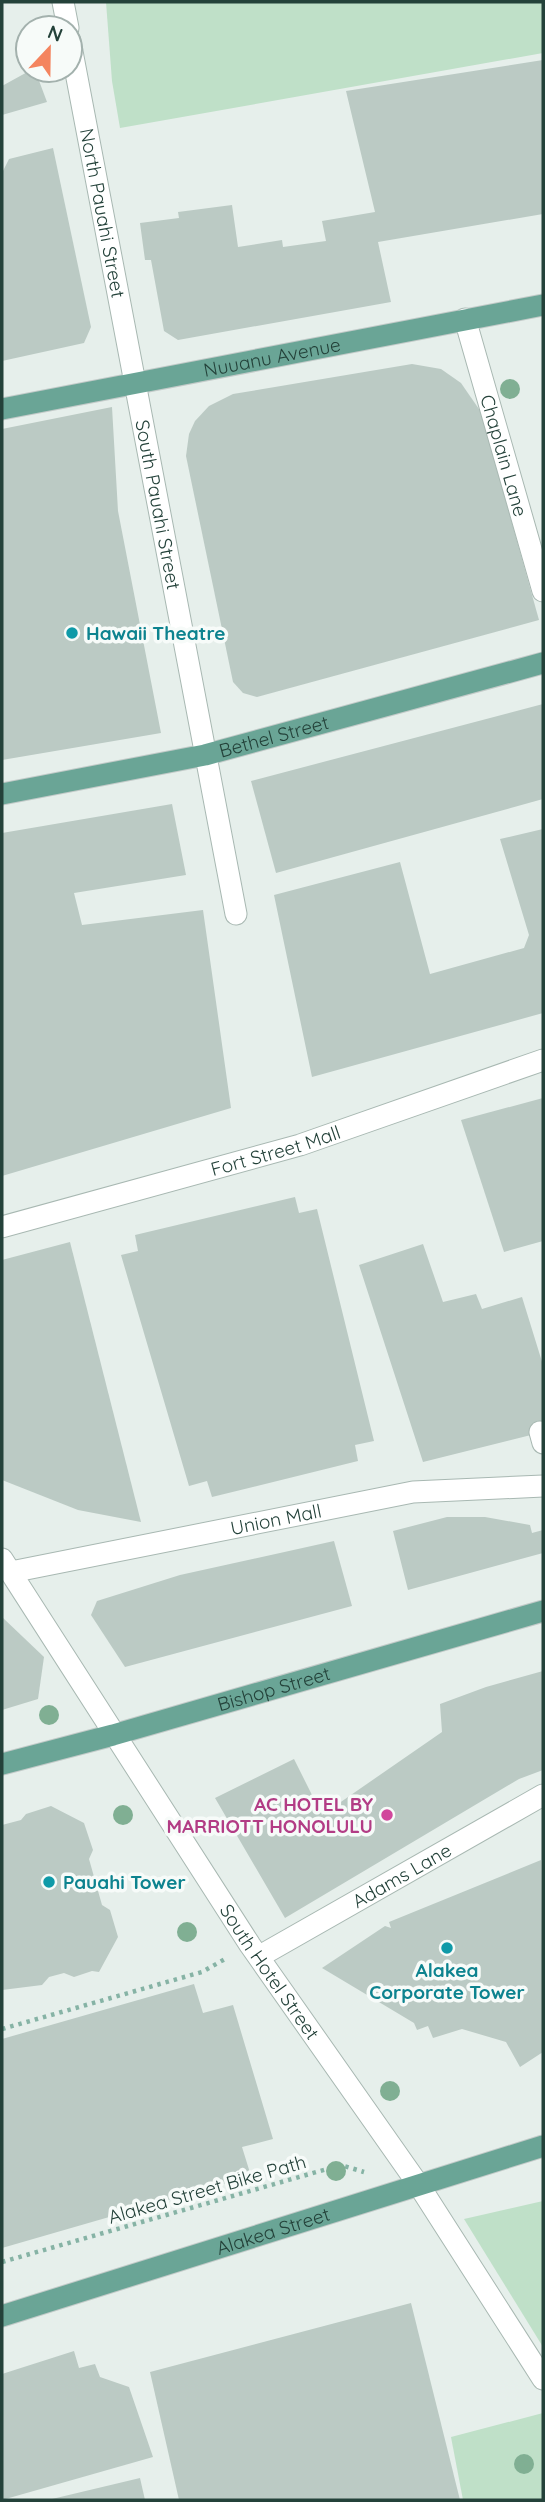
<svg xmlns="http://www.w3.org/2000/svg" width="545" height="2502" font-family="Quicksand,sans-serif">
<rect width="100%" height="100%" fill="#e6efeb"/>
<!-- green -->
<g fill="#bfe0c8">
<polygon points="106,2 543,2 543,53 120,128 112,81"/>
<polygon points="543,2201 543,2347 464,2219"/>
<polygon points="543,2413 543,2500 463,2500 451,2437"/>
</g>
<!-- building -->
<g fill="#bbcac4">
<polygon points="543,60 543,214 378,242 391,302 178,340 164,331 151,260 145,260 140,223 179,218 178,212 232,205 238,247 282,240 283,247 326,241 322,221 375,212 346,91"/>
<polygon points="31,70 35,70 47,102 2,115 2,86"/>
<polygon points="53,148 91,327 84,343 2,361 2,173 9,159"/>
<polygon points="412,364 441,369 461,383 481,412 539,620 257,697 243,693 233,682 186,456 189,434 195,421 209,406 233,394"/>
<polygon points="112,407 118,511 161,733 2,760 2,429"/>
<polygon points="543,704 543,799 276,873 251,781"/>
<polygon points="172,804 186,875 74,893 82,925 203,910 231,1108 2,1176 2,833"/>
<polygon points="543,829 543,1013 312,1077 274,895 400,862 430,974 524,948 529,935 500,839"/>
<polygon points="543,1098 543,1241 504,1252 461,1120"/>
<polygon points="295,1197 299,1213 317,1209 374,1441 355,1445 358,1461 212,1497 207,1481 189,1486 121,1255 138,1251 135,1235"/>
<polygon points="70,1242 141,1522 78,1510 2,1480 2,1260"/>
<polygon points="423,1244 443,1302 476,1294 482,1309 522,1297 543,1365 543,1432 423,1462 359,1265"/>
<polygon points="447,1517 485,1517 530,1525 532,1533 543,1530 543,1553 408,1590 393,1531"/>
<polygon points="334,1541 352,1606 125,1667 91,1615 97,1601 180,1575"/>
<polygon points="2,1617 44,1657 38,1699 2,1710"/>
<polygon points="543,1671 543,1770 519,1779 285,1918 215,1798 294,1759 322,1815 442,1732 440,1704 486,1687"/>
<polygon points="51,1806 84,1823 93,1850 89,1859 102,1905 110,1910 118,1937 99,1972 92,1971 74,1977 64,1973 49,1977 42,1985 2,1990 2,1825 21,1820 26,1814"/>
<polygon points="541,1860 543,2052 520,2067 506,2042 462,2029 433,2038 428,2026 417,2030 414,2023 322,1968 385,1926 391,1928 389,1922"/>
<polygon points="194,1984 203,2013 233,2005 273,2139 242,2147 251,2176 2,2248 2,2039"/>
<polygon points="411,2303 460,2500 179,2500 150,2372"/>
<polygon points="74,2351 79,2368 95,2364 100,2377 129,2387 153,2457 2,2500 2,2374"/>
<polygon points="140,2478 145,2500 53,2500 52,2499"/>
</g>
<g fill="none" stroke-linecap="round" stroke-linejoin="round">
<defs>
<g id="minor">
<polyline points="63,2 68,28"/>
<path id="s1" d="M70,41L236,914"/>
<path id="s2" d="M465,319L543,591"/>
<path id="s3" d="M2,1227L300,1145L543,1060"/>
<polyline points="540,1432 543,1443"/>
<path id="s4" d="M2,1559L250,1945L420,2187L543,2379"/>
<path id="s5" d="M11,1572L413,1492L543,1486"/>
<path id="s6" d="M260,1956L543,1795"/>
</g>
<g id="major">
<path id="s7" d="M2,409L543,305"/>
<path id="s8" d="M2,794L205,755L543,663"/>
<path id="s9" d="M2,1764L113,1735L543,1611"/>
<path id="s10" d="M2,2316L543,2146"/>
</g>
</defs>
<!-- minor casing -->
<use href="#minor" stroke="#a8b8b2" stroke-width="23"/>
<!-- major casing -->
<use href="#major" stroke="#c2cac8" stroke-width="23"/>
<!-- path -->
<g stroke="#86b3a5" stroke-width="4.5" stroke-dasharray="3.5 5" stroke-linecap="butt">
<polyline points="2,2029 202,1972 225,1959"/>
<polyline points="2,2262 341,2165 364,2172"/>
</g>
<!-- minor -->
<use href="#minor" stroke="#fff" stroke-width="21"/>
<!-- major -->
<use href="#major" stroke="#6aa596" stroke-width="21"/>
</g>
<!-- trees -->
<g fill="#80af93">
<circle cx="510" cy="389" r="10"/>
<circle cx="49" cy="1715" r="10"/>
<circle cx="123" cy="1815" r="10"/>
<circle cx="187" cy="1932" r="10"/>
<circle cx="390" cy="2091" r="10"/>
<circle cx="336" cy="2171" r="10"/>
<circle cx="524" cy="2464" r="10"/>
</g>
<!-- markers -->
<g fill="#0f9aa8" stroke="#f7fbf9" stroke-width="2.5">
<circle cx="72" cy="633" r="7"/>
<circle cx="49" cy="1882" r="7"/>
<circle cx="447" cy="1948" r="7"/>
</g>
<circle fill="#d1479c" stroke="#f7fbf9" stroke-width="2.5" cx="387" cy="1815" r="7"/>
<g text-anchor="middle" stroke-width="7" stroke-linejoin="round" paint-order="stroke">
<!-- street labels -->
<g font-size="19" fill="#24423a" stroke="#f7fbf9">
<text dy="7" stroke="none"><textPath href="#s1" startOffset="175">North Pauahi Street</textPath></text>
<text dy="7" stroke="none"><textPath href="#s7" startOffset="275">Nuuanu Avenue</textPath></text>
<text dy="7" stroke="none"><textPath href="#s2" startOffset="142">Chaplain Lane</textPath></text>
<text dy="7" stroke="none"><textPath href="#s1" startOffset="472">South Pauahi Street</textPath></text>
<text dy="7" stroke="none"><textPath href="#s8" startOffset="278">Bethel Street</textPath></text>
<text dy="7" stroke="none"><textPath href="#s3" startOffset="284">Fort Street Mall</textPath></text>
<text dy="7" stroke="none"><textPath href="#s5" startOffset="270">Union Mall</textPath></text>
<text dy="7" stroke="none"><textPath href="#s9" startOffset="282">Bishop Street</textPath></text>
<text dy="7" stroke="none"><textPath href="#s6" startOffset="163">Adams Lane</textPath></text>
<text dy="7" stroke="none"><textPath href="#s4" startOffset="492">South Hotel Street</textPath></text>
<text transform="translate(207 2189) rotate(-16)" y="7">Alakea Street Bike Path</text>
<text dy="7" stroke="none"><textPath href="#s10" startOffset="284">Alakea Street</textPath></text>
</g>
<!-- culture labels -->
<g font-size="19" font-weight="bold" fill="#0d838f" stroke="#f7fbf9" text-anchor="start">
<text x="86" y="640">Hawaii Theatre</text>
<text x="63" y="1889">Pauahi Tower</text>
<text x="447" y="1977" text-anchor="middle">Alakea<tspan x="447" dy="22">Corporate Tower</tspan></text>
</g>
<!-- hotel labels -->
<g font-size="19" font-weight="bold" fill="#b23c85" stroke="#f7fbf9" text-anchor="end">
<text x="373" y="1811">AC HOTEL BY<tspan x="373" dy="22">MARRIOTT HONOLULU</tspan></text>
</g>
</g>
<!-- border -->
<rect width="545" height="2502" fill="none" stroke="#24423a" stroke-width="7"/>
<!-- north arrow -->
<g transform="translate(49 49) rotate(22)"><circle r="33" fill="#f7fbf9" stroke="#a3b1ad" stroke-width="2"/>
<path d="M0-5L12 26L0 18L-12 26Z" fill="#f4845f"/>
<text y="-10" font-size="19" font-weight="bold" text-anchor="middle" fill="#24423a">N</text>
</g>
</svg>
